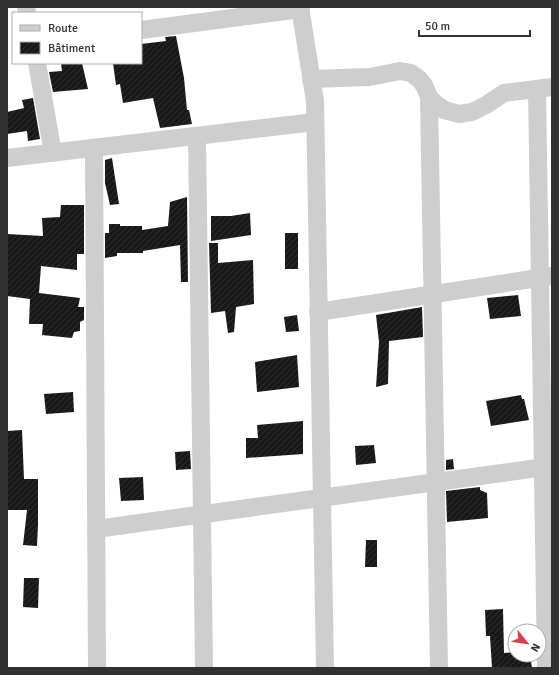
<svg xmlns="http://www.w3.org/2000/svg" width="559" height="675" font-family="Signika,sans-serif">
<defs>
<pattern id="building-hatch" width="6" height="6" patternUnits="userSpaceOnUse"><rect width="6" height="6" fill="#181818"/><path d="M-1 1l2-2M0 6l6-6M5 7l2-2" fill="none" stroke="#313131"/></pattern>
</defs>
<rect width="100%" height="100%" fill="#fff"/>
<!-- building -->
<g fill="url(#building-hatch)">
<polygon points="176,36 184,78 187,110 189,110 192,124 160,128 153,98 123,103 120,84 116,85 113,63 141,63 141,44 166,41 165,37"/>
<polygon points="61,63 82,63 88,89 53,92 49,72 62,71"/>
<polygon points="33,98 40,139 28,141 27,131 7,134 7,112 24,108 22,100"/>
<polygon points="112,158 119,204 110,205 105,183 105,160"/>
<polygon points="187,197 188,282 181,282 180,245 143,251 143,253 117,253 117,256 105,258 105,233 109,233 109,224 120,224 120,226 142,226 142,230 168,226 170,202"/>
<polygon points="61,205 84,205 84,254 77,254 77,270 41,266 39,293 80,298 78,307 84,307 84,320 80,322 80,331 74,332 72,338 42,335 43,324 29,324 30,299 7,296 7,234 43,236 42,218 60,217"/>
<polygon points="250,213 251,235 211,241 211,216 231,216"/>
<rect x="285" y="233" width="13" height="36"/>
<polygon points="209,243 218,243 218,263 253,260 254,304 236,307 234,332 228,333 225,311 211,313"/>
<polygon points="518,295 521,316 490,319 487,298"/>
<polygon points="422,307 423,337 389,341 388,384 376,387 379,342 376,315"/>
<polygon points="297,315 299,331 286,332 284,317"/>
<polygon points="297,355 299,387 257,392 255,362"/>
<polygon points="73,392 74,412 46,414 44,394"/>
<polygon points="521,395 522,399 524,399 529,420 491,426 486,401"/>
<polygon points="303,421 303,454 246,458 246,438 258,438 257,425"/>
<polygon points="22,430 24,479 38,479 38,525 37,546 23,545 27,510 7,510 7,431"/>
<polygon points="374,445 376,463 356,465 355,446"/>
<polygon points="190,451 191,469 176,470 175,452"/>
<polygon points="453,459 454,469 446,470 446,460"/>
<polygon points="143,477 144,500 121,501 119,478"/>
<polygon points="480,487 480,490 487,493 488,518 447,522 446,491"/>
<polygon points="366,540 377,540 377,567 365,567"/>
<polygon points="24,578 39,578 38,608 23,607"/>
<polygon points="503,609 504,653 515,652 515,655 530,655 532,668 492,668 490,636 486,636 485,610"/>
</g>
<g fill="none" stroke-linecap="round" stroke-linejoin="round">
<!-- minor -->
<g stroke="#cecece" stroke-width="18">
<polyline points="26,7 27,13"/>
<polyline points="300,7 315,101 325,668"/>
<polyline points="141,30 301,9"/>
<polyline points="37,63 53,153"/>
<polyline points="311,79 370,77 400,71 411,73 419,79 424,85 429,97 436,104 444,110 459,114 472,112 486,105 504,93 552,87"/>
<polyline points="537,89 546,668"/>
<polyline points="429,97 439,668"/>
<polyline points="197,136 204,668"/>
<polyline points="94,148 97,668"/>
<polyline points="7,158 315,122"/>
<polyline points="318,312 551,276"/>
<polyline points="96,529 552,466"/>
</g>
</g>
<!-- border -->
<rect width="559" height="675" fill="none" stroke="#313131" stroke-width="16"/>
<!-- legend -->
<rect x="12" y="12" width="130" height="52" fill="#ffffff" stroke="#adadad"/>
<rect x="20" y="25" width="20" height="6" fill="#cecece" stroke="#adadad"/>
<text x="48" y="32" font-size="12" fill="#313131">Route</text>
<rect x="20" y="42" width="20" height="12" fill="url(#building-hatch)" stroke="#adadad"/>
<text x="48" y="52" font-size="12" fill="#313131">Bâtiment</text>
<!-- north arrow -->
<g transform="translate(527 643) rotate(119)"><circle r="19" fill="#ffffff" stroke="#adadad"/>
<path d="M0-3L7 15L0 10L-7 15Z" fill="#db3f49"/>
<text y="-6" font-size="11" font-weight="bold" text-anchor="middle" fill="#313131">N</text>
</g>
<!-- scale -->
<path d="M419 30v6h111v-6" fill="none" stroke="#313131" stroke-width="2"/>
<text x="425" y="30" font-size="12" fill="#313131" stroke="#ffffff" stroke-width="3" paint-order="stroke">50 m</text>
</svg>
